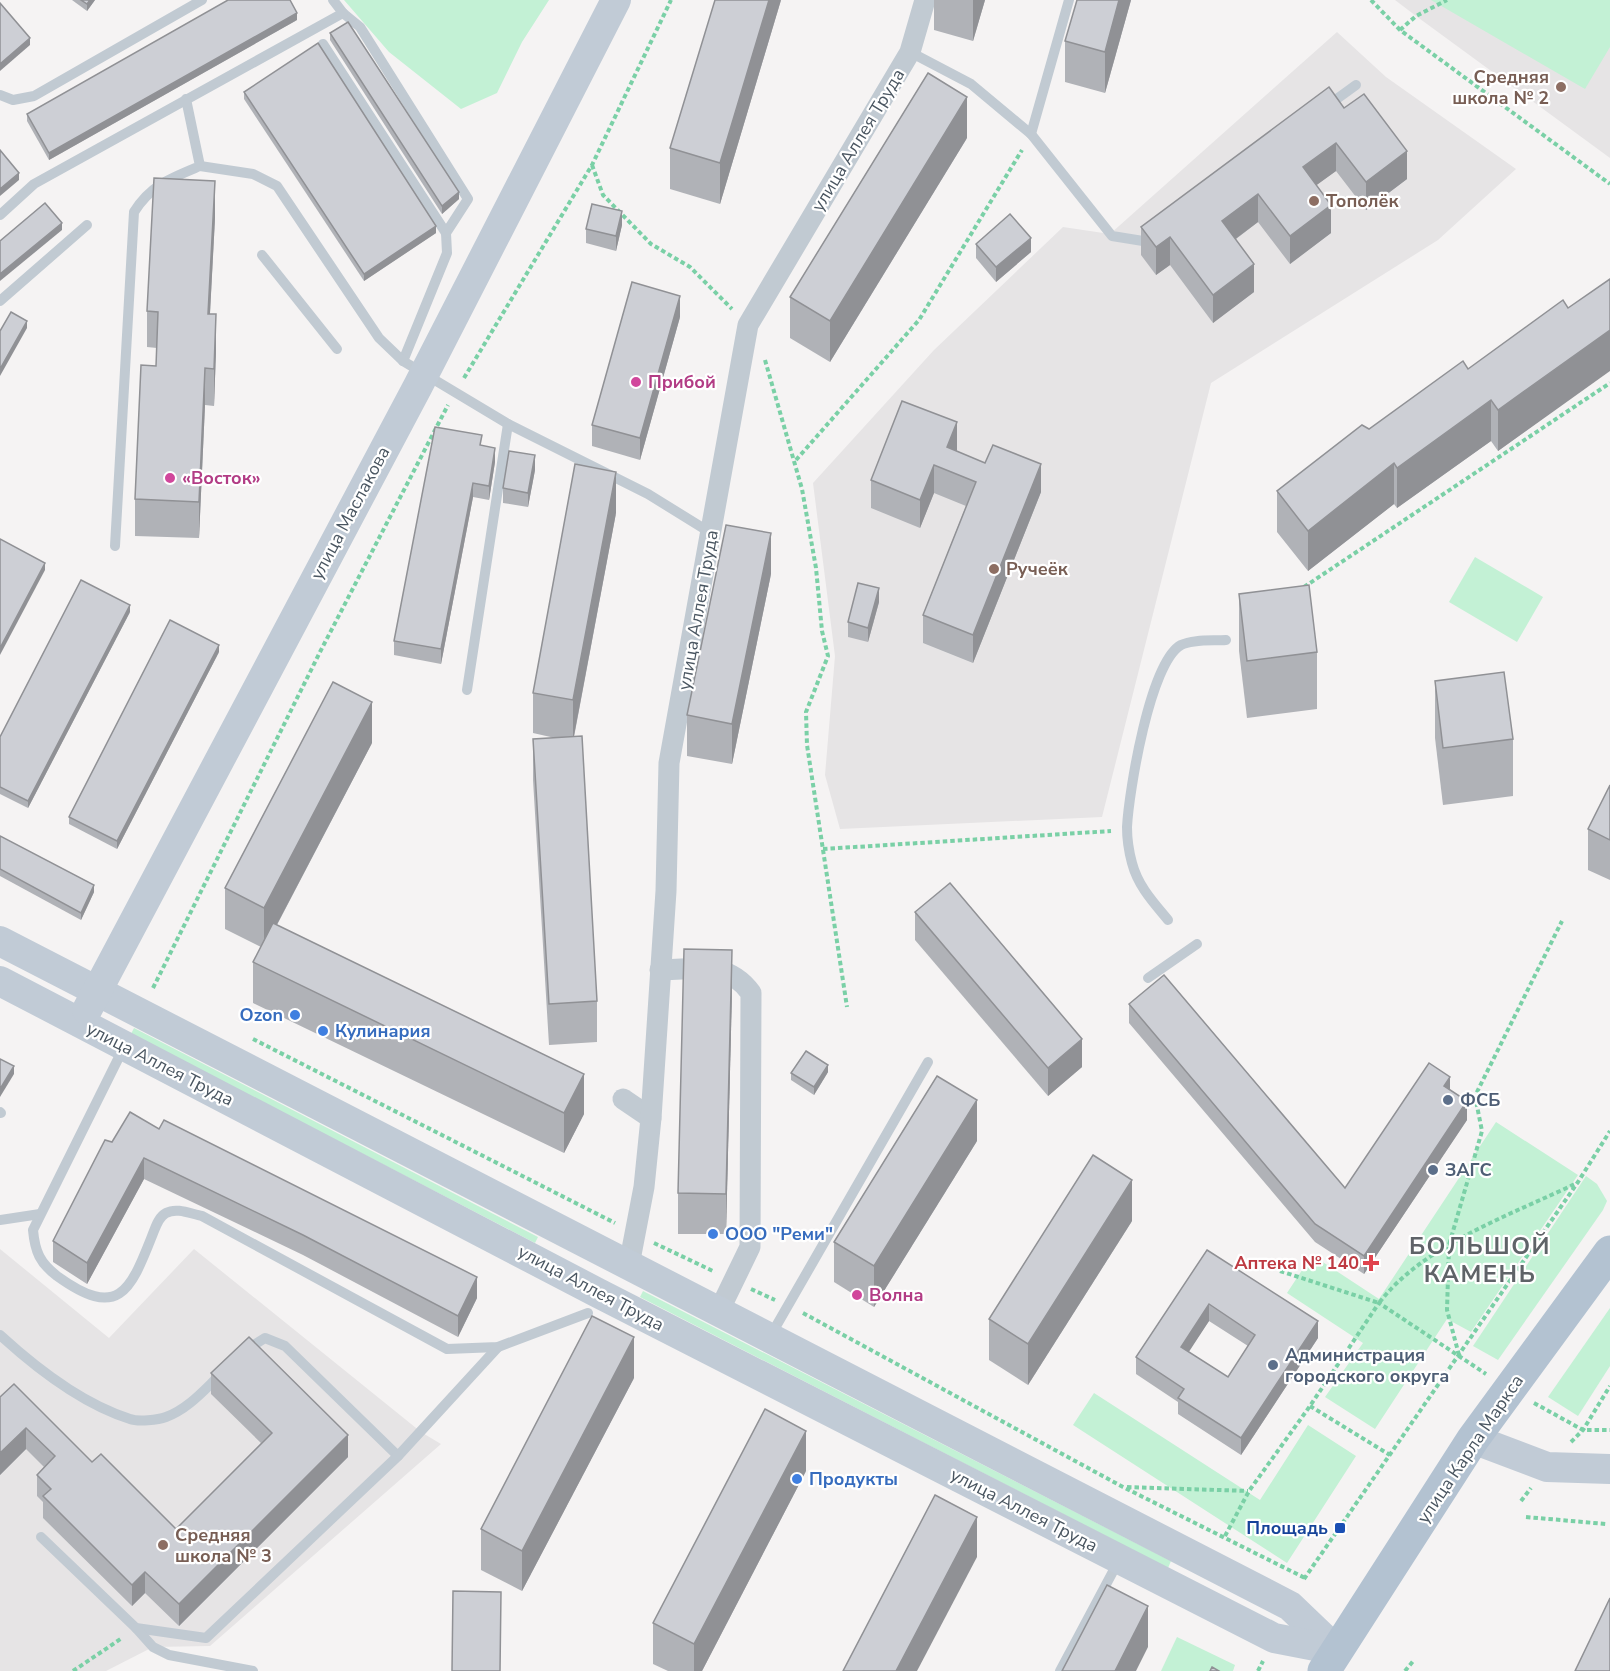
<svg xmlns="http://www.w3.org/2000/svg" width="1610" height="1671" font-family="'Nunito Sans',sans-serif">
<rect width="100%" height="100%" fill="#f5f3f3"/>
<!-- education -->
<g fill="#e6e4e5">
<polygon points="1395,0 1610,0 1610,158 1416,16"/>
<polygon points="1337,32 1386,77 1516,169 1438,240 1211,383 1102,817 840,829 825,775 835,656 813,483 934,350 1063,227 1110,234"/>
<polygon points="0,1249 109,1338 194,1249 421,1432 441,1444 210,1646 153,1647 106,1671 0,1671"/>
</g>
<!-- green -->
<g fill="#c3f1d5">
<polygon points="344,0 549,0 522,42 497,93 461,109 389,52"/>
<polygon points="1431,0 1610,0 1610,47 1585,89"/>
<polygon points="1475,557 1543,597 1517,642 1449,602"/>
<polygon points="134,1028 538,1237 535,1243 131,1034"/>
<polygon points="1496,1122 1578,1175 1471,1332 1447,1319 1375,1429 1325,1397 1363,1343 1287,1293 1312,1255 1379,1299"/>
<polygon points="1586,1176 1597,1184 1607,1201 1603,1210 1498,1360 1473,1346"/>
<polygon points="643,1291 1171,1561 1168,1568 640,1297"/>
<polygon points="1610,1308 1610,1366 1578,1416 1548,1397"/>
<polygon points="1094,1393 1260,1500 1308,1425 1356,1456 1287,1563 1073,1425"/>
<polygon points="1177,1637 1235,1665 1233,1671 1161,1671"/>
</g>
<g fill="none" stroke-linecap="round" stroke-linejoin="round">
<!-- path -->
<g stroke="#7ad0a6" stroke-width="4" stroke-dasharray="4.5 3" stroke-linecap="butt">
<polyline points="1371,0 1400,30 1610,184"/>
<polyline points="1400,30 1416,16 1447,0"/>
<polyline points="592,165 603,195 651,244 690,267 732,309"/>
<polyline points="765,360 802,489 816,568 822,631 828,656 806,712 807,745 847,1007"/>
<polyline points="464,378 592,165 671,0"/>
<polyline points="796,460 919,320 1022,150"/>
<polyline points="1304,587 1610,383"/>
<polyline points="823,849 1111,831"/>
<polyline points="153,988 320,652 448,405"/>
<polyline points="253,1039 615,1223"/>
<polyline points="654,1243 715,1272"/>
<path d="M1280,1271L1379,1303C1423,1245 1513,1214 1577,1183"/>
<polyline points="751,1289 775,1300"/>
<polyline points="803,1313 1123,1487 1305,1578"/>
<polyline points="1459,1355 1447,1310 1449,1245 1482,1131 1475,1096 1562,921"/>
<polyline points="1534,1403 1583,1430 1610,1430"/>
<polyline points="1310,1406 1390,1455"/>
<polyline points="1571,1442 1583,1430 1610,1386"/>
<polyline points="1127,1487 1248,1491"/>
<polyline points="1521,1501 1531,1488"/>
<polyline points="1526,1517 1606,1524"/>
<polyline points="1225,1536 1249,1491 1310,1406 1379,1303 1486,1374"/>
<polyline points="1304,1579 1578,1182 1610,1131"/>
<polyline points="73,1671 122,1638"/>
<polyline points="1258,1671 1263,1661"/>
<polyline points="1405,1671 1414,1660"/>
</g>
<!-- lane -->
<g stroke="#c1cad2" stroke-width="10">
<polyline points="343,13 360,27 468,199 446,233 447,253 403,361"/>
<polyline points="323,44 446,233"/>
<polyline points="910,52 971,84 1031,134 1112,236 1143,241 1152,234"/>
<polyline points="0,95 13,100 34,96 202,0"/>
<polyline points="1327,106 1356,85"/>
<polyline points="1031,134 1069,0"/>
<polyline points="200,166 253,174 277,186 379,338 403,361 508,424 648,494 711,533"/>
<polyline points="0,215 34,184 343,13 333,0"/>
<polyline points="262,255 337,349"/>
<polyline points="0,301 87,225"/>
<path d="M115,546L134,212C151,185 171,178 200,166L186,99"/>
<polyline points="467,690 508,424"/>
<path d="M1168,920C1153,902 1138,886 1132,863C1129,852 1127,838 1127,827C1129,791 1150,662 1181,645C1193,639 1213,641 1226,640"/>
<polyline points="1148,978 1197,944"/>
<path d="M124,1047L33,1230C35,1252 40,1263 57,1276C118,1320 130,1292 152,1236C155,1229 158,1217 166,1213C177,1207 191,1214 202,1216L447,1349L498,1347L588,1313"/>
<polyline points="0,1112 1,1113"/>
<polyline points="0,1220 40,1214"/>
<path d="M0,1335C36,1368 82,1404 130,1419C138,1422 158,1420 166,1417C188,1409 204,1390 220,1375"/>
<polyline points="771,1335 928,1062"/>
<polyline points="244,1351 265,1338 285,1346 398,1456"/>
<polyline points="41,1537 136,1628 206,1638 398,1456 498,1347"/>
<polyline points="136,1628 153,1647 169,1655 253,1671"/>
<polyline points="1060,1671 1118,1562"/>
</g>
<!-- street -->
<g stroke="#c1cad2" stroke-width="21">
<path d="M660,970C696,969 728,961 751,993L750,1247L719,1311"/>
<polyline points="623,1099 651,1118"/>
<polyline points="629,1265 644,1187 651,1118 666,891 669,763 748,325 910,52 925,0"/>
</g>
<!-- secondary -->
<g stroke="#c1cbd6" stroke-width="30">
<polyline points="0,941 1290,1606 1336,1650"/>
<polyline points="0,981 598,1293 1274,1638 1336,1650"/>
<polyline points="87,1010 418,386 616,0"/>
<polyline points="1473,1439 1547,1467 1610,1469"/>
</g>
<!-- primary -->
<polyline stroke="#b3c2d1" stroke-width="33" points="1324,1671 1473,1439 1610,1252"/>
</g>
<!-- wall -->
<g fill="#b0b2b7" fill-rule="evenodd">
<polygon points="72,0 95,0 87,11"/>
<polygon points="781,0 720,204 670,189 670,148"/>
<polygon points="934,0 985,0 973,41 934,30"/>
<polygon points="1131,0 1105,93 1065,82 1065,41"/>
<polygon points="297,20 49,160 27,121 27,114"/>
<polygon points="330,33 459,199 442,214 330,40"/>
<polygon points="244,92 436,233 364,281 244,99"/>
<polygon points="1344,108 1407,179 1366,210 1336,171 1316,185 1331,233 1290,264 1258,222 1236,239 1254,292 1213,323 1170,265 1156,275 1141,255 1141,227"/>
<polygon points="967,138 830,362 790,338 790,297"/>
<polygon points="215,218 210,314 216,351 214,406 205,405 199,538 135,536 135,499 156,366 157,348 147,347 147,311"/>
<polygon points="622,225 616,251 586,243 586,229"/>
<polygon points="976,244 1031,252 996,282 976,258"/>
<polygon points="680,317 640,460 592,446 592,425"/>
<polygon points="1468,369 1593,382 1498,451 1491,441 1397,508 1394,504 1308,571 1277,532 1277,491 1369,429"/>
<polygon points="482,446 495,462 489,500 473,497 441,664 394,655 394,641"/>
<polygon points="957,450 956,451 1041,492 973,663 923,643 923,615 966,506 934,493 920,528 871,508 871,480"/>
<polygon points="535,470 528,507 503,503 503,488"/>
<polygon points="616,513 574,737 597,1001 597,1042 549,1045 533,780 533,739 555,738 533,733 533,693"/>
<polygon points="771,574 732,764 687,756 687,715"/>
<polygon points="1239,594 1317,652 1317,709 1247,718 1239,651"/>
<polygon points="879,602 868,642 848,637 848,622"/>
<polygon points="130,612 28,808 0,794 0,737"/>
<polygon points="219,652 117,849 69,824 69,817"/>
<polygon points="1435,681 1513,739 1513,796 1443,805 1435,738"/>
<polygon points="372,743 277,925 584,1114 564,1153 253,1003 253,962 261,947 225,929 225,888"/>
<polygon points="1610,785 1610,880 1588,870 1588,829"/>
<polygon points="0,836 94,892 81,920 0,876"/>
<polygon points="915,912 1082,1067 1048,1096 915,940"/>
<polygon points="732,991 726,1234 678,1234 678,1193"/>
<polygon points="1129,1004 1345,1188 1450,1090 1467,1120 1364,1274 1315,1242 1129,1023"/>
<polygon points="828,1072 814,1095 791,1080 791,1073"/>
<polygon points="159,1129 477,1298 458,1337 303,1255 144,1179 87,1284 53,1262 53,1241 112,1142"/>
<polygon points="977,1141 874,1307 834,1282 834,1242"/>
<polygon points="1132,1221 1028,1385 989,1360 989,1319"/>
<path d="M1207,1250L1318,1338L1241,1455L1178,1414V1402L1136,1374V1357ZM1209,1321L1248,1346L1228,1377L1188,1352Z"/>
<polygon points="211,1373 348,1457 179,1626 145,1593 132,1606 43,1518 43,1502 37,1496 37,1475 44,1467 26,1449 0,1475 0,1397 92,1462 176,1529 261,1443 211,1394"/>
<polygon points="634,1378 522,1591 481,1570 481,1529"/>
<polygon points="806,1471 702,1671 668,1671 653,1664 653,1623"/>
</g>
<!-- shaded-wall -->
<g fill="#909195">
<polygon points="90,0 95,0 87,11 87,4"/>
<polygon points="769,0 781,0 720,204 720,163"/>
<polygon points="973,0 985,0 973,41"/>
<polygon points="1119,0 1131,0 1105,93 1105,52"/>
<polygon points="297,13 297,20 49,160 49,153"/>
<polygon points="30,38 30,45 0,71 0,64"/>
<polygon points="967,97 967,138 830,362 830,321"/>
<polygon points="1336,143 1336,171 1303,195 1303,167"/>
<polygon points="1407,151 1407,179 1366,210 1366,182"/>
<polygon points="19,173 19,180 0,196 0,189"/>
<polygon points="215,181 215,218 208,350 208,314"/>
<polygon points="459,192 459,199 442,214 442,206"/>
<polygon points="1258,194 1258,222 1222,249 1222,221"/>
<polygon points="1331,205 1331,233 1290,264 1290,236"/>
<polygon points="622,211 622,225 616,251 616,236"/>
<polygon points="62,223 62,230 0,281 0,274"/>
<polygon points="436,226 436,233 364,281 364,274"/>
<polygon points="1170,237 1170,265 1156,275 1156,247"/>
<polygon points="1031,238 1031,252 996,282 996,267"/>
<polygon points="1254,264 1254,292 1213,323 1213,295"/>
<polygon points="680,296 680,317 640,460 640,438"/>
<polygon points="216,314 216,351 214,406 214,369"/>
<polygon points="27,321 27,328 0,376 0,369"/>
<polygon points="1610,330 1610,371 1498,451 1498,410"/>
<polygon points="205,368 205,405 199,538 199,502"/>
<polygon points="1491,400 1491,441 1397,508 1397,468"/>
<polygon points="957,422 957,450 948,471 947,447"/>
<polygon points="495,448 495,462 489,500 489,486"/>
<polygon points="535,455 535,470 528,507 528,493"/>
<polygon points="1394,463 1394,504 1308,571 1308,531"/>
<polygon points="1041,464 1041,492 973,663 973,635"/>
<polygon points="934,465 934,493 920,528 920,500"/>
<polygon points="616,472 616,513 573,741 573,700"/>
<polygon points="473,483 473,497 441,664 441,649"/>
<polygon points="771,533 771,574 732,764 732,724"/>
<polygon points="45,563 45,570 0,655 0,648"/>
<polygon points="879,588 879,602 868,642 868,628"/>
<polygon points="130,605 130,612 28,808 28,801"/>
<polygon points="219,645 219,652 117,849 117,841"/>
<polygon points="372,702 372,743 264,949 264,908"/>
<polygon points="94,885 94,892 81,920 81,913"/>
<polygon points="732,950 732,991 726,1234 726,1194"/>
<polygon points="1082,1039 1082,1067 1048,1096 1048,1068"/>
<polygon points="828,1065 828,1072 814,1095 814,1087"/>
<polygon points="14,1066 14,1074 0,1097 0,1089"/>
<polygon points="584,1074 584,1114 564,1153 564,1113"/>
<polygon points="1450,1077 1450,1096 1444,1086"/>
<polygon points="977,1100 977,1141 874,1307 874,1266"/>
<polygon points="1467,1101 1467,1120 1364,1274 1364,1256"/>
<polygon points="144,1158 144,1179 87,1284 87,1263"/>
<polygon points="1132,1180 1132,1221 1028,1385 1028,1344"/>
<polygon points="477,1277 477,1298 458,1337 458,1316"/>
<polygon points="1209,1304 1209,1321 1181,1364 1181,1347"/>
<polygon points="1318,1321 1318,1338 1241,1455 1241,1438"/>
<polygon points="634,1337 634,1378 522,1591 522,1551"/>
<polygon points="26,1428 26,1449 0,1475 0,1453"/>
<polygon points="806,1431 806,1471 702,1671 694,1671 694,1644"/>
<polygon points="348,1435 348,1457 179,1626 179,1604"/>
<polygon points="977,1517 977,1557 917,1671 896,1671"/>
<polygon points="145,1572 145,1593 132,1606 132,1585"/>
<polygon points="1148,1606 1148,1647 1136,1671 1115,1671"/>
</g>
<!-- building -->
<g fill="#cdcfd5" stroke="#909195" stroke-width="1.5" fill-rule="evenodd">
<polygon points="81,0 90,0 87,4"/>
<polygon points="228,0 290,0 297,13 49,153 27,114"/>
<polygon points="715,0 769,0 720,163 670,148"/>
<polygon points="1077,0 1119,0 1105,52 1065,41"/>
<polygon points="0,3 30,38 0,64"/>
<polygon points="348,22 459,192 442,206 330,33"/>
<polygon points="318,43 436,226 364,274 244,92"/>
<polygon points="928,73 967,97 830,321 790,297"/>
<polygon points="1329,87 1344,108 1364,94 1407,151 1366,182 1336,143 1303,167 1331,205 1290,236 1258,194 1222,221 1254,264 1213,295 1170,237 1156,247 1141,227"/>
<polygon points="0,150 19,173 0,189"/>
<polygon points="154,178 215,181 208,314 216,314 214,369 205,368 199,502 135,499 141,365 156,366 158,312 147,311"/>
<polygon points="45,203 62,223 0,274 0,241"/>
<polygon points="592,204 622,211 616,236 586,229"/>
<polygon points="1010,214 1031,238 996,267 976,244"/>
<polygon points="1610,279 1610,330 1498,410 1491,400 1397,468 1394,463 1308,531 1277,491 1362,425 1369,429 1463,361 1468,369 1563,300 1568,308"/>
<polygon points="632,282 680,296 640,438 592,425"/>
<polygon points="11,312 27,321 0,369 0,331"/>
<polygon points="902,401 957,422 947,447 985,463 993,445 1041,464 973,635 923,615 976,482 934,465 920,500 871,480"/>
<polygon points="435,427 482,435 480,445 495,448 489,486 473,483 441,649 394,641"/>
<polygon points="509,451 535,455 528,493 503,488"/>
<polygon points="575,464 616,472 573,700 533,693"/>
<polygon points="726,525 771,533 732,724 687,715"/>
<polygon points="0,539 45,563 0,648"/>
<polygon points="81,580 130,605 28,801 0,787 0,737"/>
<polygon points="858,583 879,588 868,628 848,622"/>
<polygon points="1309,585 1317,652 1247,661 1239,594"/>
<polygon points="170,620 219,645 117,841 69,817"/>
<polygon points="1504,672 1513,739 1443,748 1435,681"/>
<polygon points="333,682 372,702 264,908 225,888"/>
<polygon points="582,736 597,1001 549,1004 533,739"/>
<polygon points="1610,785 1610,840 1588,829"/>
<polygon points="0,836 94,885 81,913 0,869"/>
<polygon points="950,883 1082,1039 1048,1068 915,912"/>
<polygon points="273,923 584,1074 564,1113 253,962"/>
<polygon points="684,949 732,950 726,1194 678,1193"/>
<polygon points="1164,975 1345,1188 1429,1063 1450,1077 1444,1086 1467,1101 1364,1256 1315,1224 1129,1004"/>
<polygon points="806,1051 828,1065 814,1087 791,1073"/>
<polygon points="0,1059 14,1066 0,1089"/>
<polygon points="937,1076 977,1100 874,1266 834,1242"/>
<polygon points="130,1112 159,1129 164,1120 477,1277 458,1316 303,1235 144,1158 87,1263 53,1241 105,1140 112,1142"/>
<polygon points="1093,1155 1132,1180 1028,1344 989,1319"/>
<path d="M1207,1250L1318,1321L1241,1438L1178,1398L1184,1389L1136,1357ZM1209,1304L1255,1335L1228,1377L1181,1347Z"/>
<polygon points="592,1316 634,1337 522,1551 481,1529"/>
<polygon points="249,1337 348,1435 179,1604 145,1572 132,1585 43,1496 51,1489 37,1475 55,1456 26,1428 0,1453 0,1397 14,1384 92,1462 101,1454 176,1529 272,1433 211,1373"/>
<polygon points="765,1409 806,1431 694,1644 653,1623"/>
<polygon points="935,1495 977,1517 896,1671 843,1671"/>
<polygon points="1107,1585 1148,1606 1115,1671 1062,1671"/>
<polygon points="453,1591 501,1592 500,1671 452,1671"/>
<polygon points="1610,1598 1610,1671 1575,1671"/>
<polygon points="1212,1667 1219,1671 1210,1671"/>
</g>
<!-- markers -->
<g fill="#8d6e63" stroke="#fff" stroke-width="2">
<circle cx="1561" cy="87" r="6"/>
<circle cx="1314" cy="201" r="6"/>
<circle cx="994" cy="569" r="6"/>
<circle cx="163" cy="1545" r="6"/>
</g>
<g fill="#d1479c" stroke="#fff" stroke-width="2">
<circle cx="636" cy="382" r="6"/>
<circle cx="170" cy="478" r="6"/>
<circle cx="857" cy="1295" r="6"/>
</g>
<g fill="#3f7fe0" stroke="#fff" stroke-width="2">
<circle cx="295" cy="1015" r="6"/>
<circle cx="323" cy="1031" r="6"/>
<circle cx="713" cy="1234" r="6"/>
<circle cx="797" cy="1479" r="6"/>
</g>
<g fill="#5c6f8a" stroke="#fff" stroke-width="2">
<circle cx="1448" cy="1100" r="6"/>
<circle cx="1433" cy="1170" r="6"/>
<circle cx="1273" cy="1365" r="6"/>
</g>
<path fill="#e0444e" stroke="#fff" stroke-width="2" d="M1368 1254h6v6h6v6h-6v6h-6v-6h-6v-6h6z"/>
<rect fill="#1a4fb4" stroke="#fff" stroke-width="2" x="1334" y="1522" width="12" height="12" rx="3"/>
<g text-anchor="middle" stroke-width="4.5" stroke-linejoin="round" paint-order="stroke">
<!-- education labels -->
<g font-size="18" font-weight="bold" fill="#785e54" stroke="#fff" text-anchor="start">
<text x="1549" y="83" text-anchor="end">Средняя<tspan x="1549" dy="21">школа № 2</tspan></text>
<text x="1326" y="207">Тополёк</text>
<text x="1006" y="575">Ручеёк</text>
<text x="175" y="1541">Средняя<tspan x="175" dy="21">школа № 3</tspan></text>
</g>
<!-- street labels -->
<g font-size="18" fill="#4a5661" stroke="#fff">
<text transform="translate(858 140) rotate(-59)" y="6">улица Аллея Труда</text>
<text transform="translate(350 513) rotate(-62)" y="6">улица Маслакова</text>
<text transform="translate(698 610) rotate(-80)" y="6">улица Аллея Труда</text>
<text transform="translate(160 1064) rotate(27)" y="6">улица Аллея Труда</text>
<text transform="translate(591 1288) rotate(28)" y="6">улица Аллея Труда</text>
<text transform="translate(1470 1449) rotate(-56)" y="6">улица Карла Маркса</text>
<text transform="translate(1024 1510) rotate(27)" y="6">улица Аллея Труда</text>
</g>
<!-- hotel labels -->
<g font-size="18" font-weight="bold" fill="#b23c85" stroke="#fff" text-anchor="start">
<text x="648" y="388">Прибой</text>
<text x="182" y="484">«Восток»</text>
<text x="869" y="1301">Волна</text>
</g>
<!-- shop labels -->
<g font-size="18" font-weight="bold" fill="#366cbe" stroke="#fff" text-anchor="start">
<text x="283" y="1021" text-anchor="end">Ozon</text>
<text x="335" y="1037">Кулинария</text>
<text x="725" y="1240">ООО "Реми"</text>
<text x="809" y="1485">Продукты</text>
</g>
<!-- service labels -->
<g font-size="18" font-weight="bold" fill="#4e5e75" stroke="#fff" text-anchor="start">
<text x="1460" y="1106">ФСБ</text>
<text x="1445" y="1176">ЗАГС</text>
<text x="1285" y="1361">Администрация<tspan x="1285" dy="21">городского округа</tspan></text>
</g>
<!-- health labels -->
<g font-size="18" font-weight="bold" fill="#be3a42" stroke="#fff" text-anchor="end">
<text x="1359" y="1269">Аптека № 140</text>
</g>
<!-- transit labels -->
<g font-size="18" font-weight="bold" fill="#164399" stroke="#fff" text-anchor="end">
<text x="1328" y="1534">Площадь</text>
</g>
<!-- district labels -->
<g font-size="24" font-weight="bold" letter-spacing="1.5" fill="#5f6368" stroke="#fff">
<text x="1480" y="1254">БОЛЬШОЙ<tspan x="1480" dy="28">КАМЕНЬ</tspan></text>
</g>
</g>
</svg>
